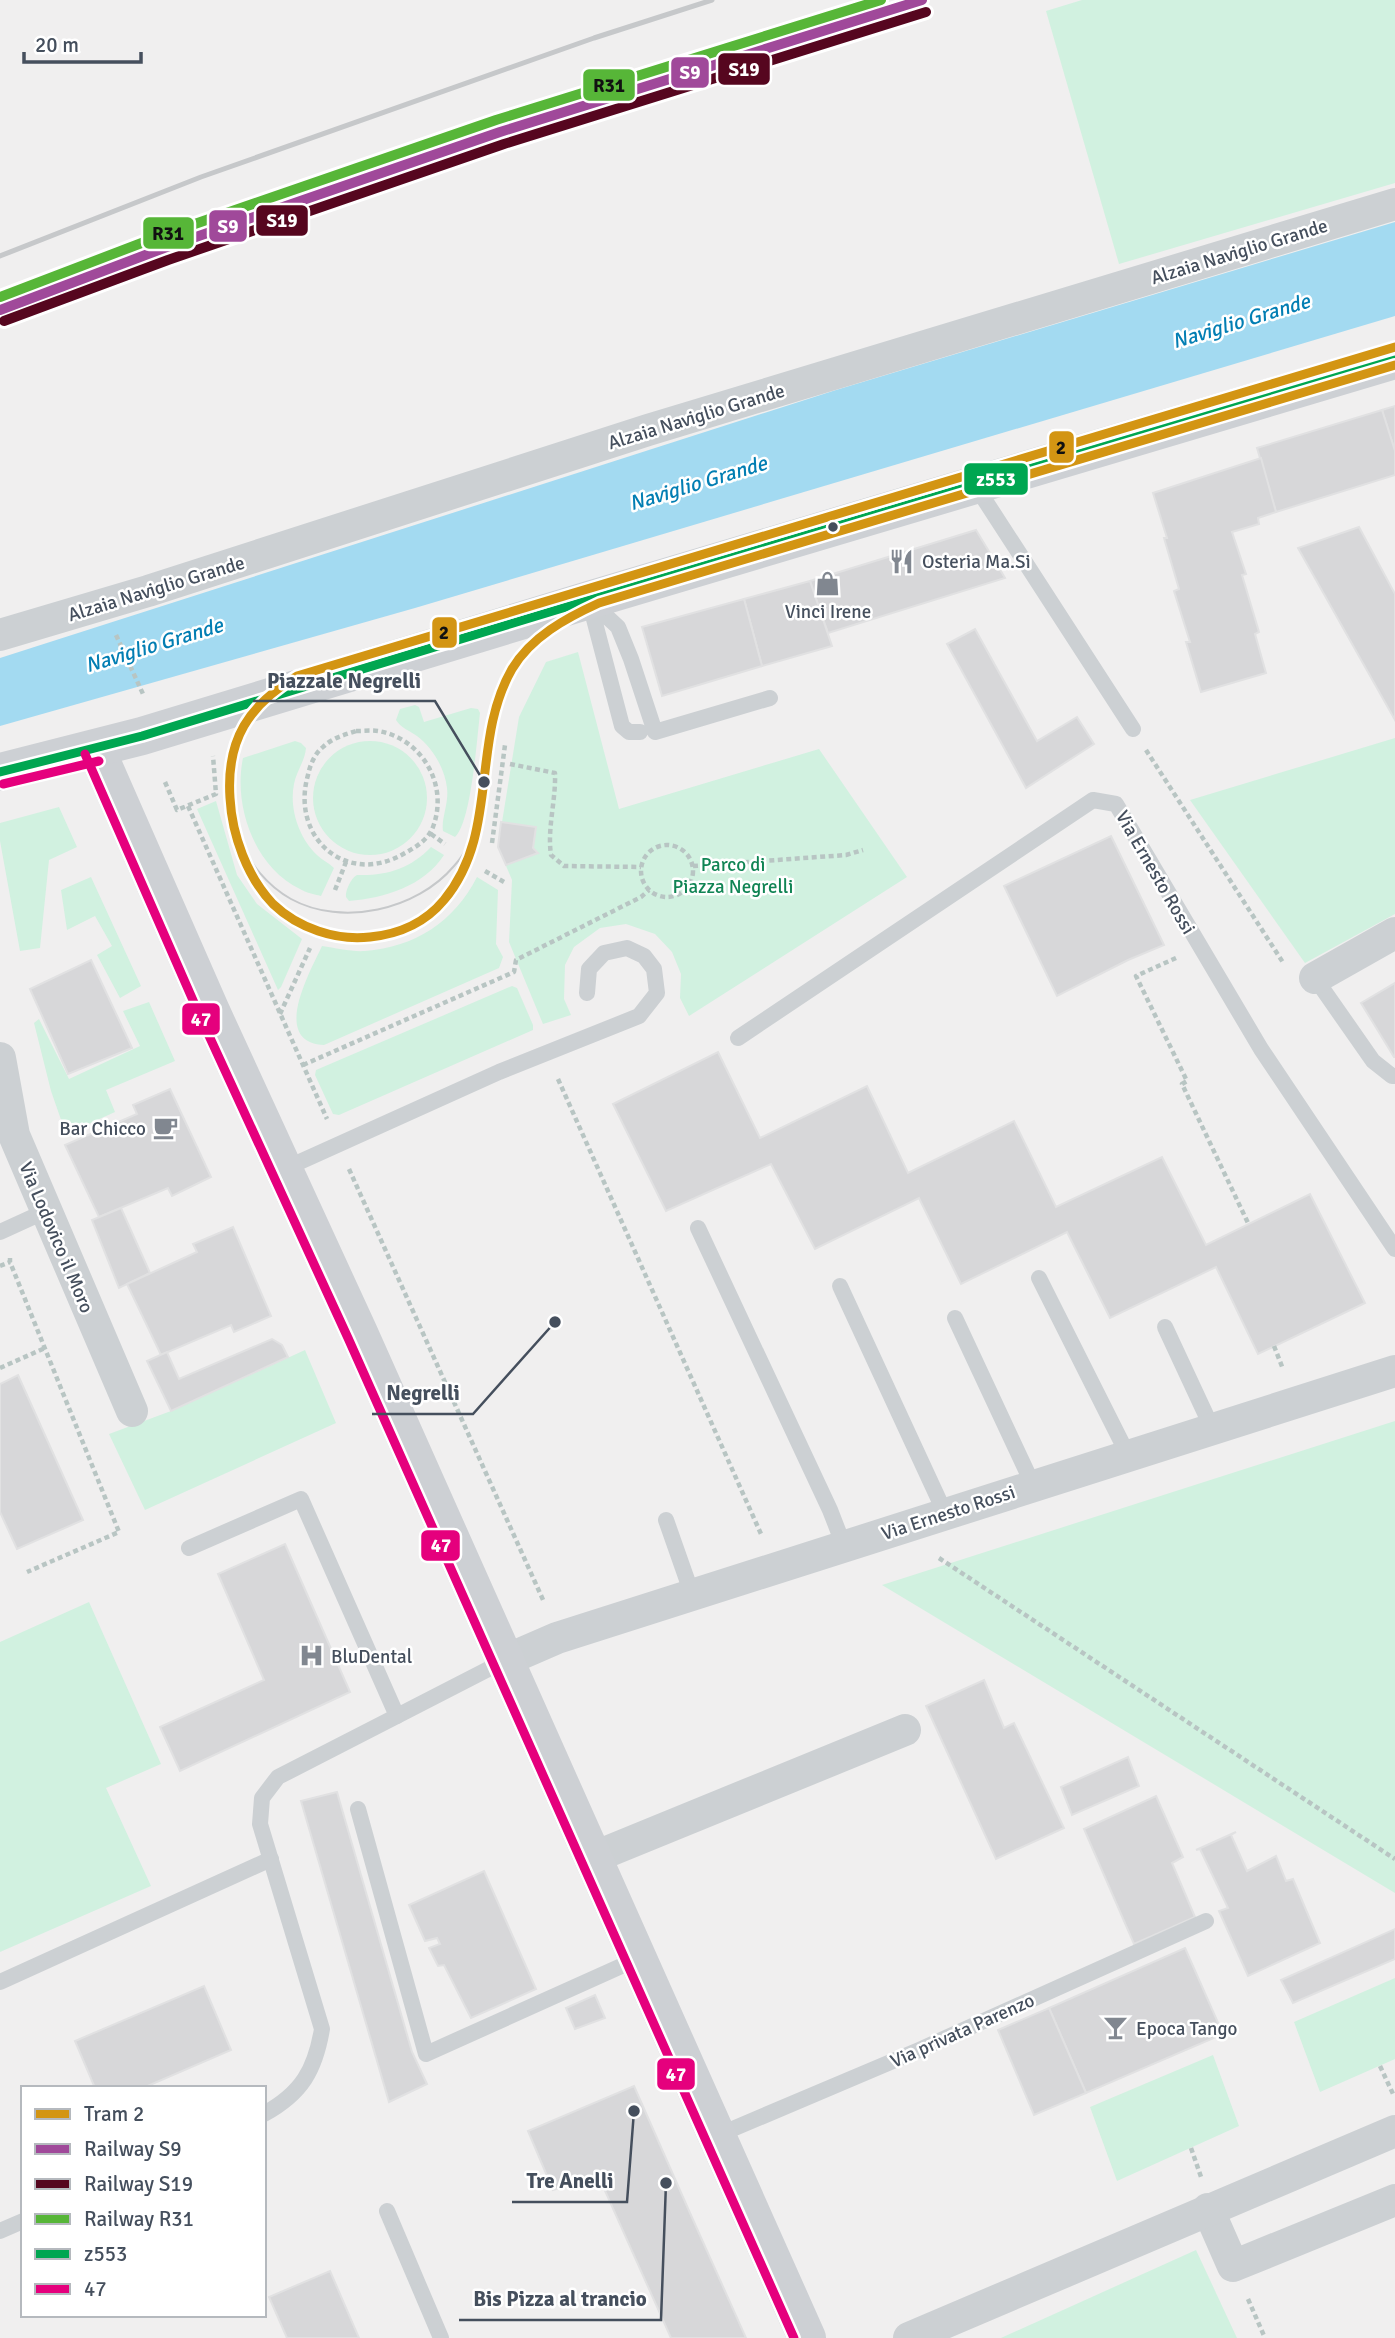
<svg xmlns="http://www.w3.org/2000/svg" width="1395" height="2338" font-family="Signika,sans-serif">
<rect width="100%" height="100%" fill="#f0efef"/>
<!-- green -->
<g fill="#d1f1e0">
<polygon points="1082,0 1395,0 1395,183 1119,264 1046,11"/>
<polygon points="578,652 619,809 819,749 907,877 689,1016 680,998 681,974 672,952 655,934 626,924 600,928 574,947 565,965 564,999 571,1015 543,1024 509,942 512,880 498,847 519,717 546,662"/>
<path d="M415,705L419,707L424,722L471,708L478,709L480,713C477,739 471,823 455,837L443,831C441,818 449,804 447,788C445,769 433,748 417,736C410,731 401,728 396,720L400,709Z"/>
<polygon points="1395,738 1395,914 1305,963 1190,800"/>
<circle cx="370" cy="798" r="57"/>
<path d="M295,741L301,743L306,748C305,761 296,772 294,784C289,809 299,838 317,855C322,860 329,863 334,868L321,896C314,894 306,893 300,889C254,867 233,805 243,758Z"/>
<polygon points="216,801 237,875 257,904 302,939 281,987 278,990 197,809"/>
<polygon points="59,807 77,847 49,860 40,948 20,951 0,841 0,823"/>
<path d="M431,847L444,855C424,886 385,898 349,901L346,897C345,891 351,878 357,875C386,876 410,869 431,847Z"/>
<polygon points="91,877 141,986 120,998 97,955 112,946 95,916 67,930 61,890"/>
<path d="M477,877L498,890L496,944L503,957L499,968L324,1045C270,1042 310,972 322,946C336,948 352,952 365,951C415,947 454,922 477,877Z"/>
<polygon points="512,986 517,988 533,1025 533,1030 339,1115 333,1114 315,1075 316,1070"/>
<polygon points="149,1002 175,1061 106,1090 115,1112 66,1134 51,1091 34,1023 39,1019 69,1079 140,1046 123,1011"/>
<polygon points="305,1350 336,1423 145,1510 109,1434 171,1411"/>
<polygon points="1395,1421 1395,1893 882,1585"/>
<polygon points="89,1602 161,1764 106,1788 151,1886 0,1952 0,1642"/>
<polygon points="1395,1978 1395,2059 1320,2092 1294,2022"/>
<polygon points="1213,2055 1239,2126 1117,2181 1090,2107"/>
<polygon points="1196,2250 1237,2338 1001,2338"/>
</g>
<!-- water -->
<polygon fill="#a3daf1" points="1395,222 1395,316 415,608 0,726 0,658 836,390"/>
<!-- building -->
<g fill="#d7d7d9" stroke="#e1e1e2" stroke-width="2">
<polygon points="1395,406 1395,451 1382,410"/>
<polygon points="1382,410 1395,451 1395,475 1276,512 1257,448"/>
<polygon points="1261,458 1276,512 1258,518 1259,524 1232,532 1246,574 1242,575 1259,632 1255,634 1266,673 1201,692 1186,642 1190,642 1174,591 1179,589 1164,538 1167,538 1153,493"/>
<polygon points="1359,527 1395,594 1395,720 1298,548"/>
<polygon points="976,530 1005,578 828,633 810,581"/>
<polygon points="810,581 832,646 762,666 744,599"/>
<polygon points="744,599 762,666 662,696 642,627"/>
<polygon points="975,629 1037,741 1077,717 1094,744 1026,788 947,644"/>
<polygon points="501,822 536,827 533,848 538,853 506,865 498,847"/>
<polygon points="1111,836 1164,945 1128,960 1057,996 1004,886"/>
<polygon points="91,960 132,1048 68,1074 30,989"/>
<polygon points="1395,983 1395,1057 1394,1057 1361,1003"/>
<polygon points="718,1052 760,1138 867,1086 908,1173 1014,1121 1056,1207 1162,1157 1206,1245 1310,1194 1365,1303 1258,1354 1216,1267 1110,1318 1067,1232 961,1284 919,1198 815,1249 771,1164 666,1211 613,1104"/>
<polygon points="170,1089 211,1177 172,1196 168,1188 99,1217 65,1145 137,1114 133,1105"/>
<polygon points="121,1208 150,1273 119,1288 92,1220"/>
<polygon points="233,1227 271,1316 234,1332 231,1325 161,1355 127,1284 197,1252 193,1244"/>
<polygon points="272,1339 282,1345 288,1357 171,1411 147,1361 167,1352 179,1379"/>
<polygon points="18,1375 83,1520 17,1549 0,1512 0,1384"/>
<polygon points="285,1544 350,1692 180,1771 160,1727 264,1680 218,1574"/>
<polygon points="984,1680 1004,1728 1014,1723 1064,1828 996,1859 926,1706"/>
<polygon points="1128,1757 1139,1786 1072,1815 1061,1787"/>
<polygon points="337,1792 412,2052 427,2084 389,2102 301,1801"/>
<polygon points="1156,1796 1183,1857 1172,1863 1195,1917 1134,1944 1084,1829"/>
<polygon points="1236,1832 1231,1835 1247,1871 1276,1856 1286,1881 1293,1879 1320,1943 1248,1976 1219,1911 1228,1908 1200,1849 1196,1850"/>
<polygon points="484,1871 536,1989 471,2018 444,1965 438,1966 429,1948 440,1944 437,1938 425,1941 409,1905"/>
<polygon points="1395,1929 1395,1959 1293,2003 1281,1980"/>
<polygon points="1185,1948 1223,2034 1086,2093 1049,2008"/>
<polygon points="204,1986 231,2050 143,2088 95,2088 75,2041"/>
<polygon points="595,1995 605,2018 575,2029 566,2008"/>
<polygon points="1049,2008 1086,2093 1034,2115 998,2030"/>
<polygon points="634,2086 690,2213 746,2338 671,2338 598,2175 553,2190 528,2131"/>
<polygon points="330,2271 359,2338 287,2338 269,2297"/>
</g>
<g fill="none" stroke-linecap="round" stroke-linejoin="round">
<!-- path -->
<g stroke="#b8c5c3" stroke-width="4.5" stroke-dasharray="5 3.5" stroke-linecap="butt">
<polyline points="116,635 143,694"/>
<path d="M356,731C363,731 371,730 378,731C420,738 448,782 434,824C430,838 418,846 405,853C346,888 290,837 308,775C310,765 315,753 323,747C332,738 344,735 356,731Z"/>
<polyline points="1146,750 1284,964"/>
<path d="M510,764L555,773C556,801 547,828 551,855L564,866L641,867"/>
<polyline points="165,782 177,810 216,794 213,756"/>
<polyline points="188,806 327,1119"/>
<polyline points="431,834 445,844"/>
<polyline points="492,843 505,745"/>
<circle cx="667" cy="871" r="26"/>
<polyline points="693,866 846,855 863,850"/>
<polyline points="485,871 504,882"/>
<polyline points="335,890 346,862"/>
<polyline points="1176,958 1136,976 1187,1081 1182,1084 1248,1223"/>
<polyline points="280,1014 310,948"/>
<polyline points="303,1065 514,972 516,960 641,897 649,890"/>
<polyline points="558,1079 761,1534"/>
<polyline points="349,1169 544,1602"/>
<polyline points="10,1258 10,1262 119,1532 27,1572"/>
<polyline points="0,1266 10,1262"/>
<polyline points="1274,1346 1283,1369"/>
<polyline points="0,1368 45,1348"/>
<polyline points="939,1558 1395,1859"/>
<polyline points="1380,2066 1394,2096"/>
<polyline points="1191,2148 1201,2177"/>
<polyline points="1248,2299 1265,2338"/>
</g>
<!-- lane -->
<g stroke="#ccd0d3" stroke-width="16">
<polyline points="975,485 1133,729"/>
<polyline points="640,732 629,732 622,726 589,600 618,627 631,659 655,732 770,698"/>
<polyline points="1315,978 1373,1061 1392,1076 1395,1076"/>
<polyline points="738,1038 1093,800 1116,804 1261,1049 1395,1249"/>
<polyline points="284,1169 499,1072 639,1016 657,993 654,969 644,956 627,948 604,953 589,969 587,993"/>
<polyline points="698,1228 830,1510 844,1546"/>
<polyline points="0,1232 46,1211"/>
<polyline points="1039,1278 1128,1455"/>
<polyline points="840,1286 945,1513"/>
<polyline points="955,1318 1033,1485"/>
<polyline points="1165,1327 1212,1428"/>
<polyline points="666,1520 692,1594"/>
<polyline points="189,1548 301,1499 397,1716 504,1661"/>
<polyline points="358,1809 426,2054 637,1959"/>
<polyline points="0,1982 271,1859"/>
<path d="M264,2114C302,2093 315,2070 322,2029L260,1824L262,1798L278,1777L397,1716"/>
<polyline points="716,2136 919,2050 1206,1921"/>
<polyline points="387,2211 441,2338"/>
<polyline points="0,2231 23,2221"/>
</g>
<!-- street -->
<g stroke="#ccd0d3" stroke-width="32">
<polyline points="0,635 148,591 648,430 1395,204"/>
<polyline points="1315,978 1395,933"/>
<polyline points="0,1058 14,1135 132,1411"/>
<polyline points="504,1661 557,1638 1395,1371"/>
<polyline points="592,1858 905,1730"/>
<polyline points="1208,2209 1233,2266 1395,2200"/>
<polyline points="909,2338 1395,2131"/>
</g>
<!-- secondary -->
<g stroke="#cdd0d4" stroke-width="38">
<polyline points="96,749 210,1009 359,1333 807,2338"/>
<polyline points="0,772 142,736 589,600 1395,360"/>
</g>
<!-- tram -->
<path stroke="#c6c8ca" stroke-width="2" d="M238,839C251,864 266,885 291,899C342,927 417,910 454,866C467,852 473,836 478,818"/>
<!-- rail -->
<polyline stroke="#c6c8ca" stroke-width="5" points="0,256 201,177 594,38 712,0"/>
<defs>
<polyline id="bus-1" points="0,772 142,736 589,600 1395,360"/>
<g id="bus-2">
<polyline points="85,754 199,1014 348,1338 794,2338"/>
<polyline points="3,784 99,761"/>
</g>
</defs>
<!-- bus-1 casing -->
<use href="#bus-1" stroke="#fff" stroke-width="14"/>
<!-- bus-2 casing -->
<use href="#bus-2" stroke="#fff" stroke-width="14"/>
<!-- bus-1 -->
<use href="#bus-1" stroke="#00a651" stroke-width="9"/>
<!-- bus-2 -->
<use href="#bus-2" stroke="#e5007d" stroke-width="9"/>
<defs>
<polyline id="rail-1" points="0,310 164,248 500,132 922,0"/>
<polyline id="rail-2" points="4,321 168,260 504,144 926,12"/>
<polyline id="rail-3" points="0,297 160,236 496,120 881,0"/>
</defs>
<!-- rail-1 casing -->
<use href="#rail-1" stroke="#fff" stroke-width="16"/>
<!-- rail-2 casing -->
<use href="#rail-2" stroke="#fff" stroke-width="16"/>
<!-- rail-3 casing -->
<use href="#rail-3" stroke="#fff" stroke-width="16"/>
<!-- rail-1 -->
<use href="#rail-1" stroke="#a0499a" stroke-width="10"/>
<!-- rail-2 -->
<use href="#rail-2" stroke="#56061f" stroke-width="10"/>
<!-- rail-3 -->
<use href="#rail-3" stroke="#57b638" stroke-width="10"/>
<defs>
<path id="tram-1" d="M1395,347C1029,456 664,569 297,676C249,705 226,739 230,798C232,835 247,877 273,904C298,928 336,941 370,937C400,934 425,923 444,900C500,833 470,742 512,669C531,637 566,618 599,603L1395,365"/>
</defs>
<!-- tram-1 casing -->
<use href="#tram-1" stroke="#fff" stroke-width="14"/>
<!-- tram-1 -->
<use href="#tram-1" stroke="#d39513" stroke-width="9"/>
</g>
<!-- icons -->
<defs>
<symbol id="restaurant-bare" viewBox="-9 -9 18 18"><path d="M-5-6h1v4h1v-4h1v4h1v-4h1v5L-1.5 .5V6h-2V.5L-5-1ZM5-6V6H3V1.5H1.5Q1.5-4 5-6Z" fill="#818790" stroke="#fff" stroke-width="2.5" paint-order="stroke"/></symbol>
<symbol id="shop-bare" viewBox="-9 -9 18 18"><path d="M-5-2.5h2.3a2.7 3.5 0 0 1 5.4 0H5L5.5 6h-11ZM-1.5-2.5h3a1.5 2.3 0 0 0-3 0Z" fill="#818790" stroke="#fff" stroke-width="2.5" paint-order="stroke"/></symbol>
<symbol id="cafe-bare" viewBox="-9 -9 18 18"><path d="M-5.5-4.5H6V0H3Q3 3.5 0 3.5H-2.5Q-5.5 3.5-5.5 0ZM3-3.2v2h1.7v-2ZM-6 4.5H4V6H-6Z" fill="#818790" stroke="#fff" stroke-width="2.5" paint-order="stroke"/></symbol>
<symbol id="hospital-bare" viewBox="-9 -9 18 18"><path d="M-5-5h3v3.5h4V-5h3V5h-3V1.5h-4V5h-3Z" fill="#818790" stroke="#fff" stroke-width="2.5" paint-order="stroke"/></symbol>
<symbol id="bar-bare" viewBox="-9 -9 18 18"><path d="M-6-5H6L.8 .8V4.5H3.5V6h-7V4.5H-.8V.8Z" fill="#818790" stroke="#fff" stroke-width="2.5" paint-order="stroke"/></symbol>
</defs>
<g fill-rule="evenodd">
<use href="#restaurant-bare" x="884" y="544" width="35" height="35"/>
<use href="#shop-bare" x="810" y="566" width="35" height="35"/>
<use href="#cafe-bare" x="148" y="1110" width="35" height="35"/>
<use href="#hospital-bare" x="294" y="1638" width="35" height="35"/>
<use href="#bar-bare" x="1098" y="2010" width="35" height="35"/>
</g>
<!-- markers -->
<circle fill="#454f5d" stroke="#fff" stroke-width="2.5" cx="833" cy="527" r="6"/>
<g text-anchor="middle" stroke-width="5" stroke-linejoin="round" paint-order="stroke">
<!-- street labels -->
<g font-size="19" fill="#454f5d" stroke="#fff">
<text transform="translate(1239 251) rotate(-17)" y="7">Alzaia Naviglio Grande</text>
<text transform="translate(696 416) rotate(-17)" y="7">Alzaia Naviglio Grande</text>
<text transform="translate(156 588) rotate(-17)" y="7">Alzaia Naviglio Grande</text>
<text transform="translate(1156 872) rotate(60)" y="7">Via Ernesto Rossi</text>
<text transform="translate(57 1237) rotate(67)" y="7">Via Lodovico il Moro</text>
<text transform="translate(948 1512) rotate(-18)" y="7">Via Ernesto Rossi</text>
<text transform="translate(962 2030) rotate(-24)" y="7">Via privata Parenzo</text>
</g>
<!-- poi labels -->
<g font-size="19" fill="#454f5d" stroke="#fff" text-anchor="start">
<text x="922" y="568">Osteria Ma.Si</text>
<text x="828" y="618" text-anchor="middle">Vinci Irene</text>
<text x="146" y="1135" text-anchor="end">Bar Chicco</text>
<text x="331" y="1663">BluDental</text>
<text x="1136" y="2035">Epoca Tango</text>
</g>
<!-- park labels -->
<g font-size="19" fill="#108454" stroke="#fff">
<text x="733" y="871">Parco di<tspan x="733" dy="22">Piazza Negrelli</tspan></text>
</g>
<!-- water labels -->
<g font-size="21" font-style="italic" fill="#027eb3" stroke="#fff">
<text transform="translate(1241 321) rotate(-17)" y="7">Naviglio Grande</text>
<text transform="translate(698 483) rotate(-17)" y="7">Naviglio Grande</text>
<text transform="translate(154 645) rotate(-17)" y="7">Naviglio Grande</text>
</g>
</g>
<!-- callouts -->
<path fill="none" stroke="#454f5d" stroke-width="2.5" d="M484 782L435 701H253M555 1322L473 1414H372M634 2111L627 2202H512M666 2183L661 2320H459"/>
<g fill="#454f5d" stroke="#fff" stroke-width="2.5">
<circle cx="484" cy="782" r="7"/>
<circle cx="555" cy="1322" r="7"/>
<circle cx="634" cy="2111" r="7"/>
<circle cx="666" cy="2183" r="7"/>
</g>
<g font-size="21" text-anchor="middle" font-weight="bold" fill="#454f5d" stroke="#fff" stroke-width="5" stroke-linejoin="round" paint-order="stroke">
<text x="344" y="688">Piazzale Negrelli</text>
<text x="423" y="1400">Negrelli</text>
<text x="570" y="2188">Tre Anelli</text>
<text x="560" y="2306">Bis Pizza al trancio</text>
</g>
<g stroke="#fff" stroke-width="2.5">
<rect x="717" y="52" width="54" height="34" rx="7" fill="#56061f"/>
<rect x="670" y="56" width="40" height="33" rx="7" fill="#a0499a"/>
<rect x="582" y="68" width="54" height="34" rx="7" fill="#57b638"/>
<rect x="255" y="204" width="54" height="33" rx="7" fill="#56061f"/>
<rect x="208" y="209" width="40" height="34" rx="7" fill="#a0499a"/>
<rect x="142" y="216" width="53" height="34" rx="7" fill="#57b638"/>
<rect x="1048" y="430" width="27" height="34" rx="7" fill="#d39513"/>
<rect x="963" y="462" width="66" height="34" rx="7" fill="#00a651"/>
<rect x="431" y="616" width="27" height="33" rx="7" fill="#d39513"/>
<rect x="181" y="1002" width="40" height="34" rx="7" fill="#e5007d"/>
<rect x="420" y="1529" width="41" height="33" rx="7" fill="#e5007d"/>
<rect x="656" y="2057" width="40" height="34" rx="7" fill="#e5007d"/>
</g>
<g font-size="19" text-anchor="middle" font-weight="bold" fill="#fff">
<text x="744" y="76">S19</text>
<text x="690" y="79">S9</text>
<text x="282" y="227">S19</text>
<text x="228" y="233">S9</text>
<text x="996" y="486">z553</text>
<text x="201" y="1026">47</text>
<text x="441" y="1552">47</text>
<text x="676" y="2081">47</text>
</g>
<g font-size="19" text-anchor="middle" font-weight="bold" fill="#111">
<text x="609" y="92">R31</text>
<text x="168" y="240">R31</text>
<text x="1061" y="454">2</text>
<text x="444" y="639">2</text>
</g>
<!-- legend -->
<rect x="21" y="2086" width="245" height="231" fill="#ffffff" stroke="#b5b9be" stroke-width="2"/>
<rect x="35" y="2109" width="35" height="10" fill="#d39513" stroke="#b5b9be" stroke-width="2"/>
<text x="84" y="2121" font-size="21" fill="#454f5d">Tram 2</text>
<rect x="35" y="2144" width="35" height="10" fill="#a0499a" stroke="#b5b9be" stroke-width="2"/>
<text x="84" y="2156" font-size="21" fill="#454f5d">Railway S9</text>
<rect x="35" y="2179" width="35" height="10" fill="#56061f" stroke="#b5b9be" stroke-width="2"/>
<text x="84" y="2191" font-size="21" fill="#454f5d">Railway S19</text>
<rect x="35" y="2214" width="35" height="10" fill="#57b638" stroke="#b5b9be" stroke-width="2"/>
<text x="84" y="2226" font-size="21" fill="#454f5d">Railway R31</text>
<rect x="35" y="2249" width="35" height="10" fill="#00a651" stroke="#b5b9be" stroke-width="2"/>
<text x="84" y="2261" font-size="21" fill="#454f5d">z553</text>
<rect x="35" y="2284" width="35" height="10" fill="#e5007d" stroke="#b5b9be" stroke-width="2"/>
<text x="84" y="2296" font-size="21" fill="#454f5d">47</text>
<!-- scale -->
<path d="M24 52v10h117v-10" fill="none" stroke="#454f5d" stroke-width="3.5"/>
<text x="35" y="52" font-size="21" fill="#454f5d" stroke="#ffffff" stroke-width="5" paint-order="stroke">20 m</text>
</svg>
